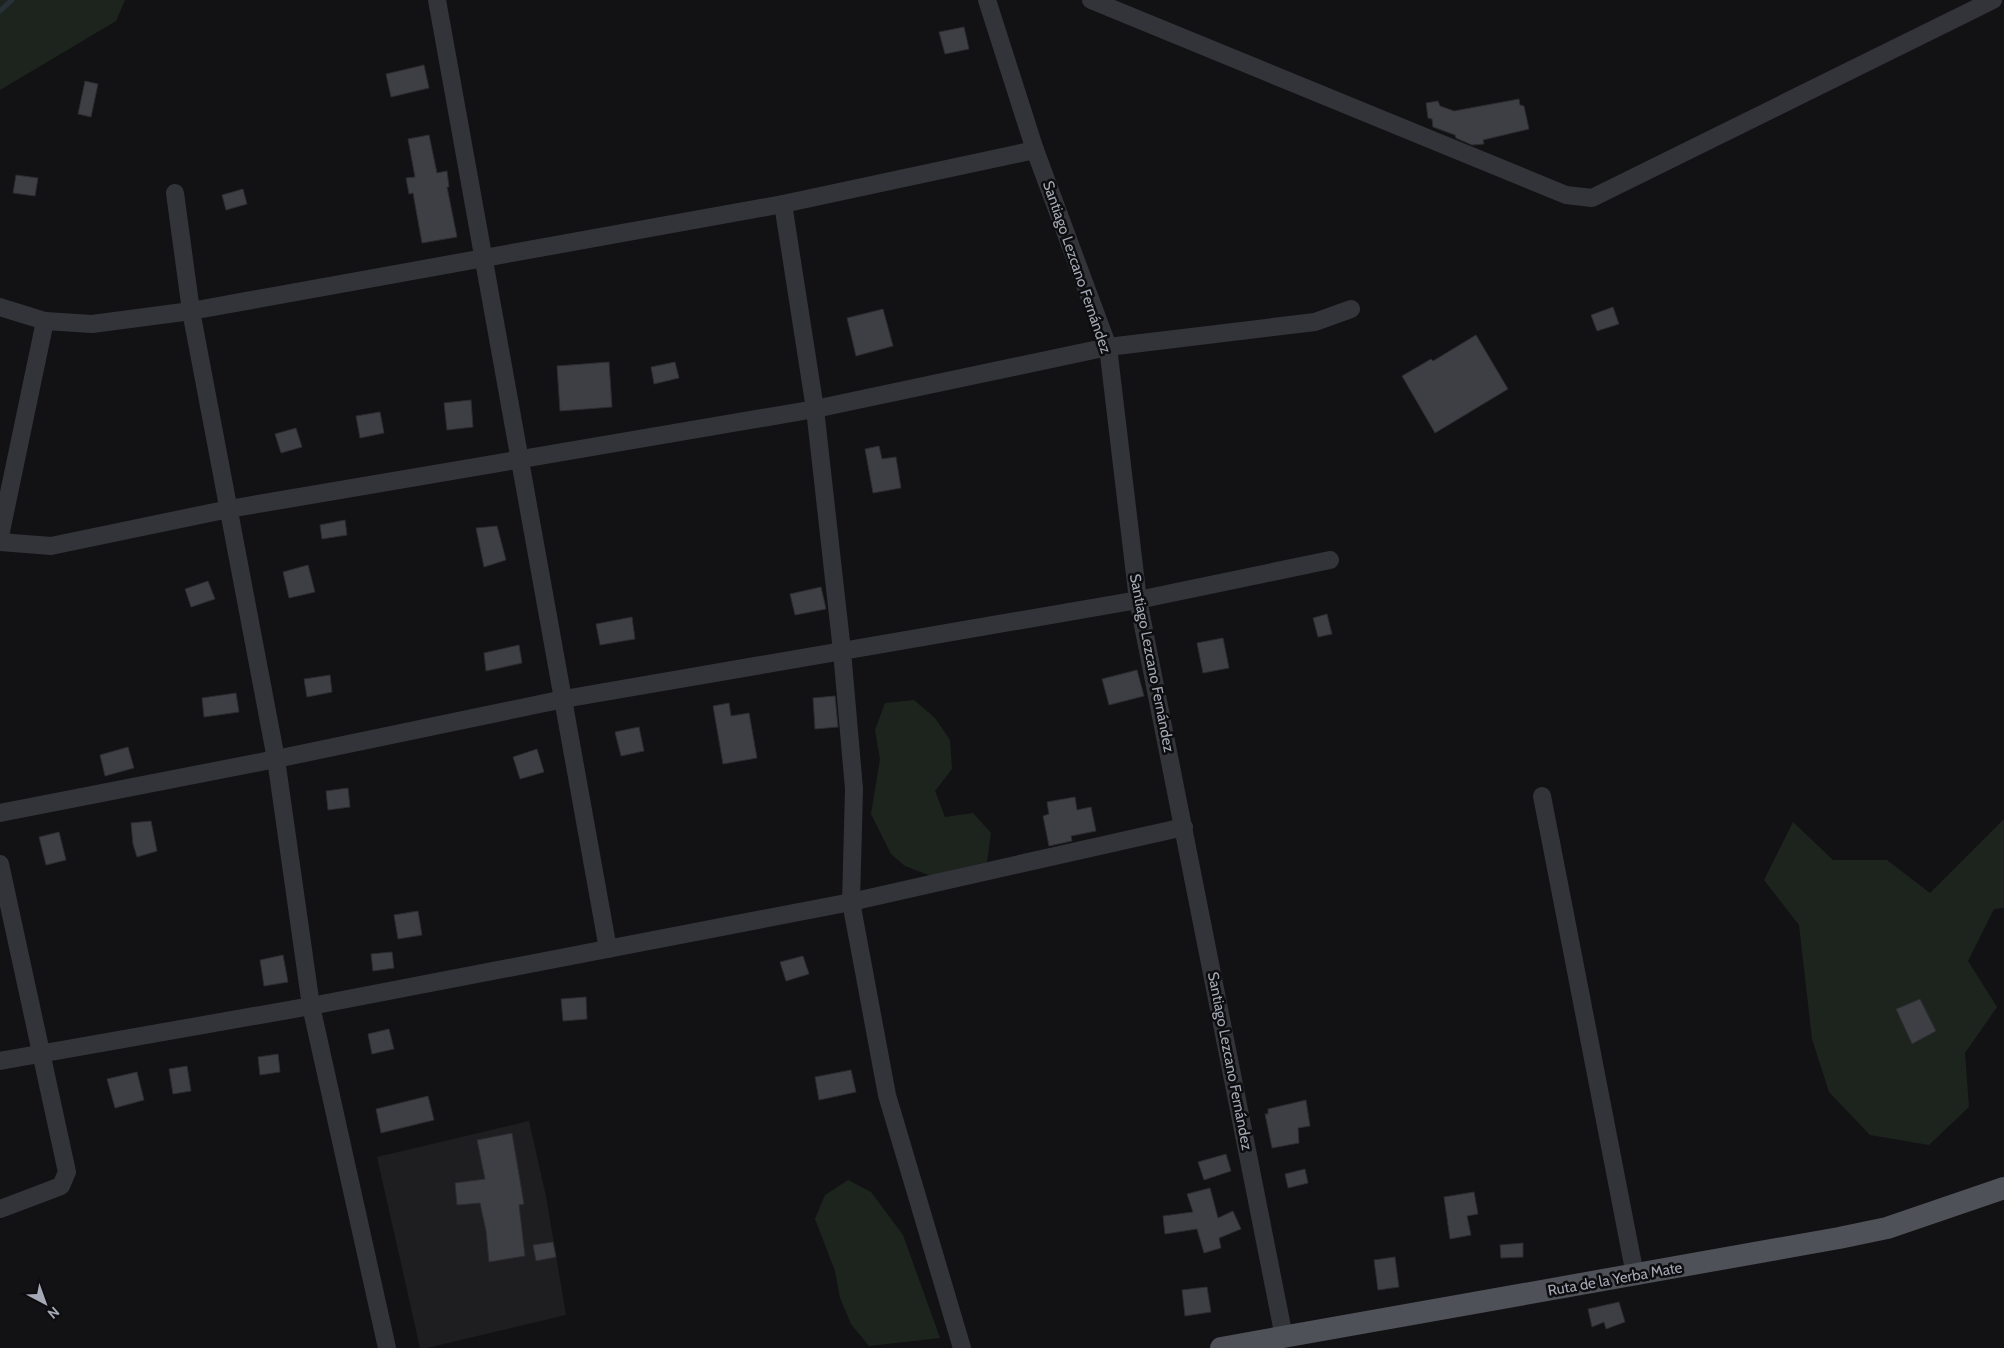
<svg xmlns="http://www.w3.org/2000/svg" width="2004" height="1348" font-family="Cabin,sans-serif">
<rect width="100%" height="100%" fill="#121214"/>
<!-- built -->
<polygon fill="#1e1e21" points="529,1121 546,1196 566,1315 427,1348 420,1348 377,1157"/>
<!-- green -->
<g fill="#1d241e">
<polygon points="0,0 125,0 116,21 0,90"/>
<polygon points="914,700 935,718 950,740 952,769 935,791 945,817 973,813 991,833 987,862 931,876 905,866 891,854 871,814 880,759 875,730 885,703"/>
<polygon points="2004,819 2004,908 1994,909 1968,961 1997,1007 1965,1053 1969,1107 1929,1145 1870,1135 1829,1092 1812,1039 1799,925 1764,880 1793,822 1833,860 1887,860 1930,893"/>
<polygon points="848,1180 871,1192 903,1235 940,1338 869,1346 851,1324 840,1298 835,1271 815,1219 825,1195"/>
</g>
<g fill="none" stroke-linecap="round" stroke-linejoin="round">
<!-- stream -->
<polyline stroke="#293138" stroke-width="5" points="0,11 12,0"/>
</g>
<!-- building -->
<g fill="#3e3f44" stroke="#2c2c30">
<polygon points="964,27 969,49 945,54 939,32"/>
<polygon points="424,65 429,88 391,97 386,74"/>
<polygon points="85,81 98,84 91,117 78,114"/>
<polygon points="1519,99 1520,105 1524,106 1529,129 1483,140 1484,144 1472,145 1456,138 1455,135 1433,127 1432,119 1428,118 1426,103 1438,101 1440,106 1454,111"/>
<polygon points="429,135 437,173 447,171 449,187 447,187 457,237 422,243 413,193 409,194 406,178 415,177 408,139"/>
<polygon points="16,175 38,178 35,196 13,193"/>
<polygon points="243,189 247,204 226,210 222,195"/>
<polygon points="1613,307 1619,324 1597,331 1591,315"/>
<polygon points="883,309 893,346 856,356 847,318"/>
<polygon points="1476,335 1508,389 1435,433 1402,376 1431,359 1433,361"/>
<polygon points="609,362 612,407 560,411 557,366"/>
<polygon points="675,362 679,378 654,384 651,367"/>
<polygon points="471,400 473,427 447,430 444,403"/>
<polygon points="380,412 384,433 360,438 356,416"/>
<polygon points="296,428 302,447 281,453 275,434"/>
<polygon points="879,446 882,459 896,457 901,488 873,493 865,449"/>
<polygon points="345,520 347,535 322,539 320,525"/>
<polygon points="497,526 506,560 484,567 476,528"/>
<polygon points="308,565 315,592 289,598 283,572"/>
<polygon points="208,581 215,599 191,607 185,589"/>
<polygon points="821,587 826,609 795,615 790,594"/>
<polygon points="1327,614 1332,634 1318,637 1313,618"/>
<polygon points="632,617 635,639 600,645 596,624"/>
<polygon points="1223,638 1229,668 1203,673 1197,643"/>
<polygon points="519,645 522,663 486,671 484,653"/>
<polygon points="1137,670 1144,696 1109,705 1102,679"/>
<polygon points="330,675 332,692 307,697 304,679"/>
<polygon points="236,693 239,712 204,717 202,698"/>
<polygon points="835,696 838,727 815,729 813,698"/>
<polygon points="729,703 731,716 749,713 757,758 723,764 713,706"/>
<polygon points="639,727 644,751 621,756 615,732"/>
<polygon points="128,747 134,768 105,776 100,755"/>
<polygon points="537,749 544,772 520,779 513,757"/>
<polygon points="348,788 350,807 328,810 326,791"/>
<polygon points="1075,797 1077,810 1091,807 1096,831 1071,836 1072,841 1049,846 1043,816 1049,814 1047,802"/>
<polygon points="151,821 157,851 137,857 133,844 131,823"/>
<polygon points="59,832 66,860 46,865 39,837"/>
<polygon points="418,911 422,935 398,939 394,915"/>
<polygon points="392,952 394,968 373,971 371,954"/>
<polygon points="283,955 288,982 264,986 260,960"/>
<polygon points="803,956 809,974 786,981 780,962"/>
<polygon points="586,997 587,1019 563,1021 561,999"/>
<polygon points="1920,999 1936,1031 1912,1044 1896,1009"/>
<polygon points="389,1029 394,1049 372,1054 368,1034"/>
<polygon points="278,1054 280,1072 260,1075 258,1057"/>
<polygon points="187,1066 191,1091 173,1094 169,1069"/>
<polygon points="851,1070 856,1092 819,1100 815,1077"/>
<polygon points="137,1072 144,1100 115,1108 107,1079"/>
<polygon points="428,1096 434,1120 381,1133 376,1109"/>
<polygon points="1306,1100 1310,1126 1298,1128 1299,1143 1272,1148 1265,1114 1268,1114 1268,1109"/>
<polygon points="512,1133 524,1204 519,1205 525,1256 489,1262 486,1231 480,1203 457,1205 455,1183 485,1179 477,1140"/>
<polygon points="1226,1154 1231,1171 1204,1180 1198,1162"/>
<polygon points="1305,1169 1308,1183 1288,1188 1285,1174"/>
<polygon points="1210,1188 1218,1218 1233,1211 1241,1229 1219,1238 1221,1248 1204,1253 1197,1229 1165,1234 1163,1216 1193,1212 1187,1194"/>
<polygon points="1474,1192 1478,1214 1467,1216 1471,1235 1450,1239 1444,1197"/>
<polygon points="553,1242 556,1257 536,1261 533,1245"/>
<polygon points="1523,1243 1523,1257 1501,1258 1500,1245"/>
<polygon points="1395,1257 1399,1287 1378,1290 1374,1260"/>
<polygon points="1207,1287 1211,1312 1185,1316 1182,1290"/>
<polygon points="1619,1302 1625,1322 1606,1329 1604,1322 1592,1327 1588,1309"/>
</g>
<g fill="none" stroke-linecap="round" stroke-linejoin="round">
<!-- minor -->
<g stroke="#333439" stroke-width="18">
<polyline points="437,0 608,949"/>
<polyline points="987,0 1035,150 1108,347 1138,600 1284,1337"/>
<polyline points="1091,0 1566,195 1592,198 1993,0"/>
<polyline points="175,193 191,311 276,759 311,1006 387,1348"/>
<polyline points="783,204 815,409 842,651 854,789 851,902 887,1095 962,1348"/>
<polyline points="0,307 45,321 92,324 191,311 783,204 1035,150"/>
<polyline points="0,536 45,321"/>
<polyline points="0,542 51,546 229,509 815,409 1108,347 1315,322 1351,309"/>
<polyline points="1542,796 1635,1275"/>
<polyline points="0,813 276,759 564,699 1138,600 1330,560"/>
<polyline points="0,864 67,1172 61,1186 0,1209"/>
<polyline points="0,1061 311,1006 851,902 1184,827"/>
</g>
<!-- major -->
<polyline stroke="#4f5158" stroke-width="22" points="1221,1348 1839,1238 1887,1228 2004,1188"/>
</g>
<g text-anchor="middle" stroke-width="5" stroke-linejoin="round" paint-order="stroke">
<!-- street labels -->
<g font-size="15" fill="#a4a9b5" stroke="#0d0d0f">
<text transform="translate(1077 267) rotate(71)" y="5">Santiago Lezcano Fernández</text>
<text transform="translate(1152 663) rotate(79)" y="5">Santiago Lezcano Fernández</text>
<text transform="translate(1230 1061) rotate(79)" y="5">Santiago Lezcano Fernández</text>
<text transform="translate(1615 1279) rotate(-10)" y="5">Ruta de la Yerba Mate</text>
</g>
</g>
<!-- north arrow -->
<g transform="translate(45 1303) rotate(139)" stroke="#0d0d0f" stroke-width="4" paint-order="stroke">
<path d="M0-4L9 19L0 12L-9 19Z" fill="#a4a9b5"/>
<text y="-8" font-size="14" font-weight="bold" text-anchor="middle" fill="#a4a9b5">N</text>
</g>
</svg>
